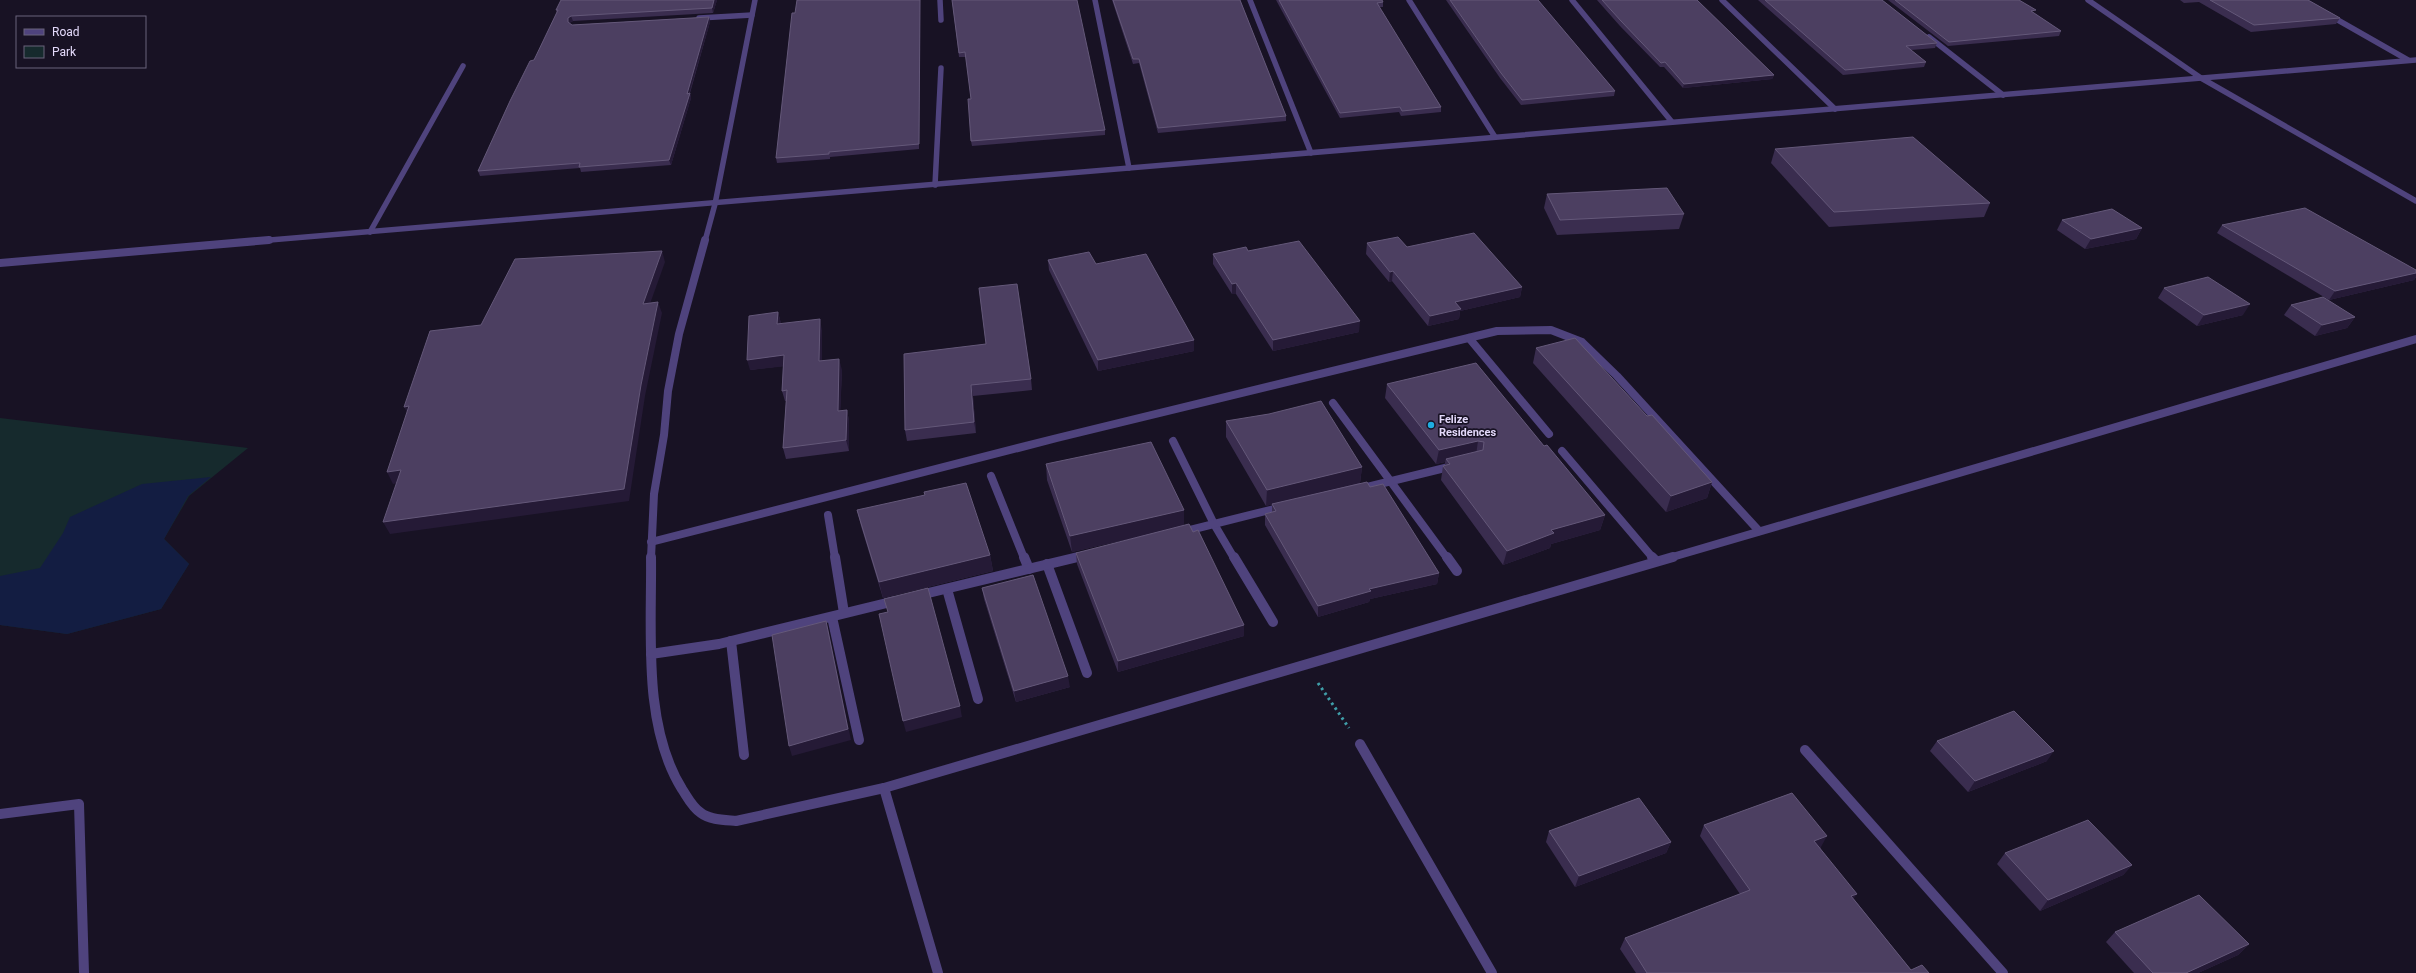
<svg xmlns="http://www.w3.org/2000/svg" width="2416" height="973" font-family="Roboto,sans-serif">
<rect width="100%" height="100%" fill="#181224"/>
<!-- green -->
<polygon fill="#162a2d" points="0,418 248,448 189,496 164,539 189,564 161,609 67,634 0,625"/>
<!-- water -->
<polygon fill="#131d42" points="211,477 188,496 164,539 189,564 161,609 67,634 0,625 0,576 40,568 63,533 70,517 142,484"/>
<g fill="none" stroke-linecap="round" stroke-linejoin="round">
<!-- path -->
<polyline stroke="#3f9da8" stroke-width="3" stroke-dasharray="2.5 3.5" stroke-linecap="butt" points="1318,683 1349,728"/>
<!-- lane-far1 -->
<g stroke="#4f437d" stroke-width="5.5">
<polyline points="699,18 752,15"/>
<polyline points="1929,37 2003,95"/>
<polyline points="370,232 463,66"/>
</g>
<!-- lane -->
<polyline stroke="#4f437d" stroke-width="8" points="651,542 1057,438 1497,331 1551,330 1582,342 1617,376 1759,531"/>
<!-- street-far2 -->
<g stroke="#4f437d" stroke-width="5.5">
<polyline points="940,0 941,20"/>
<polyline points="1095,0 1129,168"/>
<polyline points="1250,0 1311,153"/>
<polyline points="1409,0 1495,137"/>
<polyline points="1572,0 1672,122"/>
<polyline points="1722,0 1835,109"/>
<polyline points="2088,0 2201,78 2416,201"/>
<polyline points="2329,15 2408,60"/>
<polyline points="935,185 941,68"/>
<polyline points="258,241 2416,60"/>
<polyline points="705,241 715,204 755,0"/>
</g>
<!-- street-far1 -->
<g stroke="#4f437d" stroke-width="8">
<polyline points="0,263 269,240"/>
<polyline points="1469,338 1549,434"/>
<polyline points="1333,403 1447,558"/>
<polyline points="1173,441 1214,524 1234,558"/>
<polyline points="1562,451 1653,558"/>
<polyline points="991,476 1024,558"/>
<polyline points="1359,489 1453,466"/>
<polyline points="828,515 835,558"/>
<polyline points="1182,532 1282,507"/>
<polyline points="651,558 654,494 664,435 668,391 679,334 705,240"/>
<polyline points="1073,558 1085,555"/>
<polyline points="1669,558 2416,339"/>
</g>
<!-- street -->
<g stroke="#4f437d" stroke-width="10">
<path d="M651,557C652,630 642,725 682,789C688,798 692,807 701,813C710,820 725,820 736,821L884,788L1673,557"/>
<polyline points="835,557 844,613"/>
<polyline points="1024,557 1029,569"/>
<polyline points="1234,557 1273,622"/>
<polyline points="1447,557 1457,571"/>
<polyline points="1652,557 1656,561"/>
<polyline points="1047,564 1087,673"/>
<polyline points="947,589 978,699"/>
<polyline points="920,595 1078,557"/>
<polyline points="832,617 859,740"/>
<polyline points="731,641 744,755"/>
<polyline points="651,654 719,644 895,601"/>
<polyline points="1360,744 1492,973"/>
<polyline points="1805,750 2003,973"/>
<polyline points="884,788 938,973"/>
<polyline points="0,814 79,804 84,973"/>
</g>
</g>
<!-- wall -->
<g fill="#3a2d4f">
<polygon points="717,0 713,13 573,21 569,23 572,25 709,17 710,22 690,93 691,98 671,165 581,172 580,168 480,176 478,171 534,60 557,13 556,10"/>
<polygon points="920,0 919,149 830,157 830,159 777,163 776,158"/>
<polygon points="952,0 1105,130 1105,135 972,146 971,141 971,99 966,57 959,57"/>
<polygon points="1112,0 1240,0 1286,116 1286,121 1158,133 1139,63 1133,64"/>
<polygon points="1276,0 1382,0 1383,2 1383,7 1379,7 1441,107 1441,112 1401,116 1399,112 1340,118"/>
<polygon points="1446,0 1538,0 1615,91 1614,96 1521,105 1500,78"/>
<polygon points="1597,0 1697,0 1774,75 1772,79 1683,88 1664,67 1660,67 1620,26"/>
<polygon points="1758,0 1882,0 1937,43 1935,48 1911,50 1926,62 1924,67 1843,75"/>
<polygon points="1888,0 2019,0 2034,13 2061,31 2059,36 1948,46"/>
<polygon points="2180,0 2308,0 2340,18 2336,24 2251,32 2199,2 2184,3"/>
<polygon points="1775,149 1990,203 1984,217 1829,227 1771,163"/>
<polygon points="1547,194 1684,214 1679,229 1557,235 1544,208"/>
<polygon points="2062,220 2142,228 2136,239 2085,249 2057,230"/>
<polygon points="2222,225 2416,270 2416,277 2414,280 2329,300 2217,233"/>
<polygon points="1367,243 1407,247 1522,287 1520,297 1460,311 1459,319 1428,326 1392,281 1389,282 1366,254"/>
<polygon points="1248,251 1359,332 1273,351 1236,294 1232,294 1213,264 1213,254"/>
<polygon points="1048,260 1096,264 1194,340 1194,351 1098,371 1049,270"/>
<polygon points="2164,288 2243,315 2197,326 2158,298"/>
<polygon points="2291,305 2355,317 2347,328 2315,336 2284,315"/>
<polygon points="778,312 781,324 822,330 822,361 842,370 840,411 847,410 849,421 849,451 786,459 783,448 786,401 785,401 782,391 783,366 750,370"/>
<polygon points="1536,348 1647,416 1712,482 1707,498 1666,512 1533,363"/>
<polygon points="904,354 1031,379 1032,390 973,396 976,433 907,441 905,430"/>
<polygon points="1387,384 1544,446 1605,515 1600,530 1551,544 1550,548 1503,565 1441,480 1443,466 1445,465 1445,462 1436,464 1385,398"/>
<polygon points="1226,421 1362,467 1360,483 1370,487 1439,573 1437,584 1370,599 1369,602 1318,617 1265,525 1265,514 1272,512 1272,504 1266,506 1226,437"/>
<polygon points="1046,464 1184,510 1184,526 1244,636 1118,672 1077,564 1076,553 1171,529 1072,552 1047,480"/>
<polygon points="857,510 990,555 993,571 883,598 861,526"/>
<polygon points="982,588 1070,687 1016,702 984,599"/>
<polygon points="1937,741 2047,761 1968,792 1930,751"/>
<polygon points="1704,825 1821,847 1820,848 1854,899 1911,970 1929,973 1636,973 1620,949 1625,938 1740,894 1700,836"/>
<polygon points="1549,831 1671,842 1666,853 1575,887 1546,842"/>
<polygon points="2005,853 2132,865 2123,875 2040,911 1997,864"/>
<polygon points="2115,932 2249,944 2238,955 2198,973 2134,973 2106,942"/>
</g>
<!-- shaded-wall -->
<g fill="#251a36">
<polygon points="714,0 717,0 713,13 712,8"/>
<polygon points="571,16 573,21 569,23 569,27 568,22 568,18"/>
<polygon points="709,17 710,22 688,98 687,94"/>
<polygon points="1774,75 1772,79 1683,88 1684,84"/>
<polygon points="690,93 691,98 671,165 669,160"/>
<polygon points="2142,228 2136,239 2085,249 2091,239"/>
<polygon points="662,251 665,262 646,315 643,304"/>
<polygon points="1393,271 1392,281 1389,282 1390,272"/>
<polygon points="2416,273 2416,277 2414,280 2329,300 2335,291"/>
<polygon points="1236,283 1236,294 1232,294 1232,284"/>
<polygon points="1522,287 1520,297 1460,311 1459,319 1428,326 1430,316 1455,302"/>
<polygon points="658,302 662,313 645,396 629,501 390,534 383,522 641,385"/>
<polygon points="2250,304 2243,315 2197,326 2204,315"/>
<polygon points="778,312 781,323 780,335 777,324"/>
<polygon points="2355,317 2347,328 2315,336 2322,325"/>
<polygon points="820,319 822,330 822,372 819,361"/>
<polygon points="1360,321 1359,332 1273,351 1273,340"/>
<polygon points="1194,340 1194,351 1098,371 1098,360"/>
<polygon points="784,355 787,366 750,370 747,360"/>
<polygon points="839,359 842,370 840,422 838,411"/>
<polygon points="971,385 973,396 976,433 974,422"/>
<polygon points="409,406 410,418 404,407"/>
<polygon points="847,410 849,421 849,451 846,440"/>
<polygon points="1478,441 1476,455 1446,459 1445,462 1436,464 1439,450"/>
<polygon points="1362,467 1360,483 1266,506 1267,490"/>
<polygon points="401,470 407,482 393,484 387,472"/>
<polygon points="1712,482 1707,498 1666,512 1671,496"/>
<polygon points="1184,510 1184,526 1072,552 1070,536"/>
<polygon points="1605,515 1600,530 1551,544 1550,548 1503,565 1507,551 1551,530"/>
<polygon points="990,555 993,571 883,598 879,582"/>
<polygon points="1439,573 1437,584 1370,599 1369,602 1318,617 1318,606 1369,589"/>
<polygon points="826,621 829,632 851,740 792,756 789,746"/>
<polygon points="1244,625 1244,636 1118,672 1118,661"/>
<polygon points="1068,676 1070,687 1016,702 1014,691"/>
<polygon points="960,706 962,717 906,732 903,721"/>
<polygon points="2054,751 2047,761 1968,792 1975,781"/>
<polygon points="1827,836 1821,847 1809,852 1814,841"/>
<polygon points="1671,842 1666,853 1575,887 1579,876"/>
<polygon points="2132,865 2123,875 2040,911 2048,900"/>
<polygon points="1857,894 1850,904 1851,896"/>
<polygon points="2249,944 2238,955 2198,973 2186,973"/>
</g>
<!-- building -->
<g fill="#4c3f61" stroke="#645879">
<polygon points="561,0 714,0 712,8 571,16 568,18 568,22 572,25 709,17 687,94 690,93 669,160 579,167 580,163 478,171 510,101 530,61 534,60 558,10 556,10"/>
<polygon points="797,0 920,0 919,144 829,152 829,154 776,158 792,13 795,13"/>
<polygon points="952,0 1077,0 1105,130 971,141 968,99 971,99 965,52 959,53"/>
<polygon points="1113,0 1240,0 1286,116 1158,128 1139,59 1133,59"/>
<polygon points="1279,0 1382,0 1383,2 1377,3 1441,107 1402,111 1400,107 1340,113"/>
<polygon points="1450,0 1538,0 1615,91 1522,100 1501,73"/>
<polygon points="1602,0 1697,0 1774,75 1684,84 1665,62 1661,63 1621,21"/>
<polygon points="1765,0 1882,0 1937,43 1906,46 1926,62 1845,70"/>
<polygon points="1895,0 2019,0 2036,10 2031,11 2061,31 1949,42"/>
<polygon points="2210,0 2308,0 2340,18 2254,25"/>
<polygon points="1913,137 1990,203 1834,212 1775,149"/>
<polygon points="1667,188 1684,214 1560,220 1547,194"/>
<polygon points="2305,208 2416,270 2416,273 2335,291 2222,225"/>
<polygon points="2112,209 2142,228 2091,239 2062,220"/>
<polygon points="1474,233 1522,287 1455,302 1461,309 1430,316 1393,271 1390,272 1367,243 1398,237 1407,247"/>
<polygon points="1299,241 1360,321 1273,340 1236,283 1232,284 1213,254 1246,247 1248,251"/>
<polygon points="662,251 643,304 658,302 641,385 624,489 383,522 401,470 387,472 409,406 404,407 430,331 481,325 515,259"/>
<polygon points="1089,252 1096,264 1146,254 1194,340 1098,360 1048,260"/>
<polygon points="2208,277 2250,304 2204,315 2164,288"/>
<polygon points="1017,284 1031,379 971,385 974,422 905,430 904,354 986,344 979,288"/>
<polygon points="2323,297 2355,317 2322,325 2291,305"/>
<polygon points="778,312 777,324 820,319 819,361 839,359 838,411 847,410 846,440 783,448 787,390 782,391 784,355 747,360 749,316"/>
<polygon points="1575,338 1647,416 1652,415 1712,482 1671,496 1536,348"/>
<polygon points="1476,363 1544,446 1547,445 1605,515 1551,530 1554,533 1507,551 1443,466 1450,464 1446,459 1483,450 1484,442 1478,441 1439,450 1387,384"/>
<polygon points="1321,401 1362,467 1267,490 1226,421 1269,414"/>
<polygon points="1151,442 1184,510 1070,536 1046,464"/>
<polygon points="1367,482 1370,487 1383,484 1439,573 1369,589 1371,591 1318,606 1265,514 1276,511 1272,504"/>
<polygon points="966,483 990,555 879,582 857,510 925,495 924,492"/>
<polygon points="1189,524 1193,532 1198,530 1244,625 1118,661 1076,553"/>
<polygon points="1033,575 1068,676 1014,691 982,588"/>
<polygon points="928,588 960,706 903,721 879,614 888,612 884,599"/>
<polygon points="826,621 848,729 789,746 772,635"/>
<polygon points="2014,711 2054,751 1975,781 1937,741"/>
<polygon points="1792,793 1827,836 1814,841 1857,894 1851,896 1911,970 1922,965 1929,973 1647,973 1625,938 1750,890 1704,825"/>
<polygon points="1639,798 1671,842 1579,876 1549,831"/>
<polygon points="2088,820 2132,865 2048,900 2005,853"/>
<polygon points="2199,895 2249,944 2186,973 2153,973 2115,932"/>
</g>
<!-- markers -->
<circle fill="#1eade1" stroke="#181224" stroke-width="1.5" cx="1431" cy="425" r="4"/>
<g text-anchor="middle" stroke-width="3.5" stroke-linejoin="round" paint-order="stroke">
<!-- poi labels -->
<g font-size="11" font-weight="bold" fill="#e3d9fa" stroke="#181224" text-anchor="start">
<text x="1439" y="423">Felize<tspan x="1439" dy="13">Residences</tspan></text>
</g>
</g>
<!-- legend -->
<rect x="16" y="16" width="130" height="52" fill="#181224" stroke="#69627a"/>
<rect x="24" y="29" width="20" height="6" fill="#4f437d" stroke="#69627a"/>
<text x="52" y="36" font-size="12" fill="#e3d9fa">Road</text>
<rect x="24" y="46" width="20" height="12" fill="#162a2d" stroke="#69627a"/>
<text x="52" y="56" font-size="12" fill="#e3d9fa">Park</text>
</svg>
